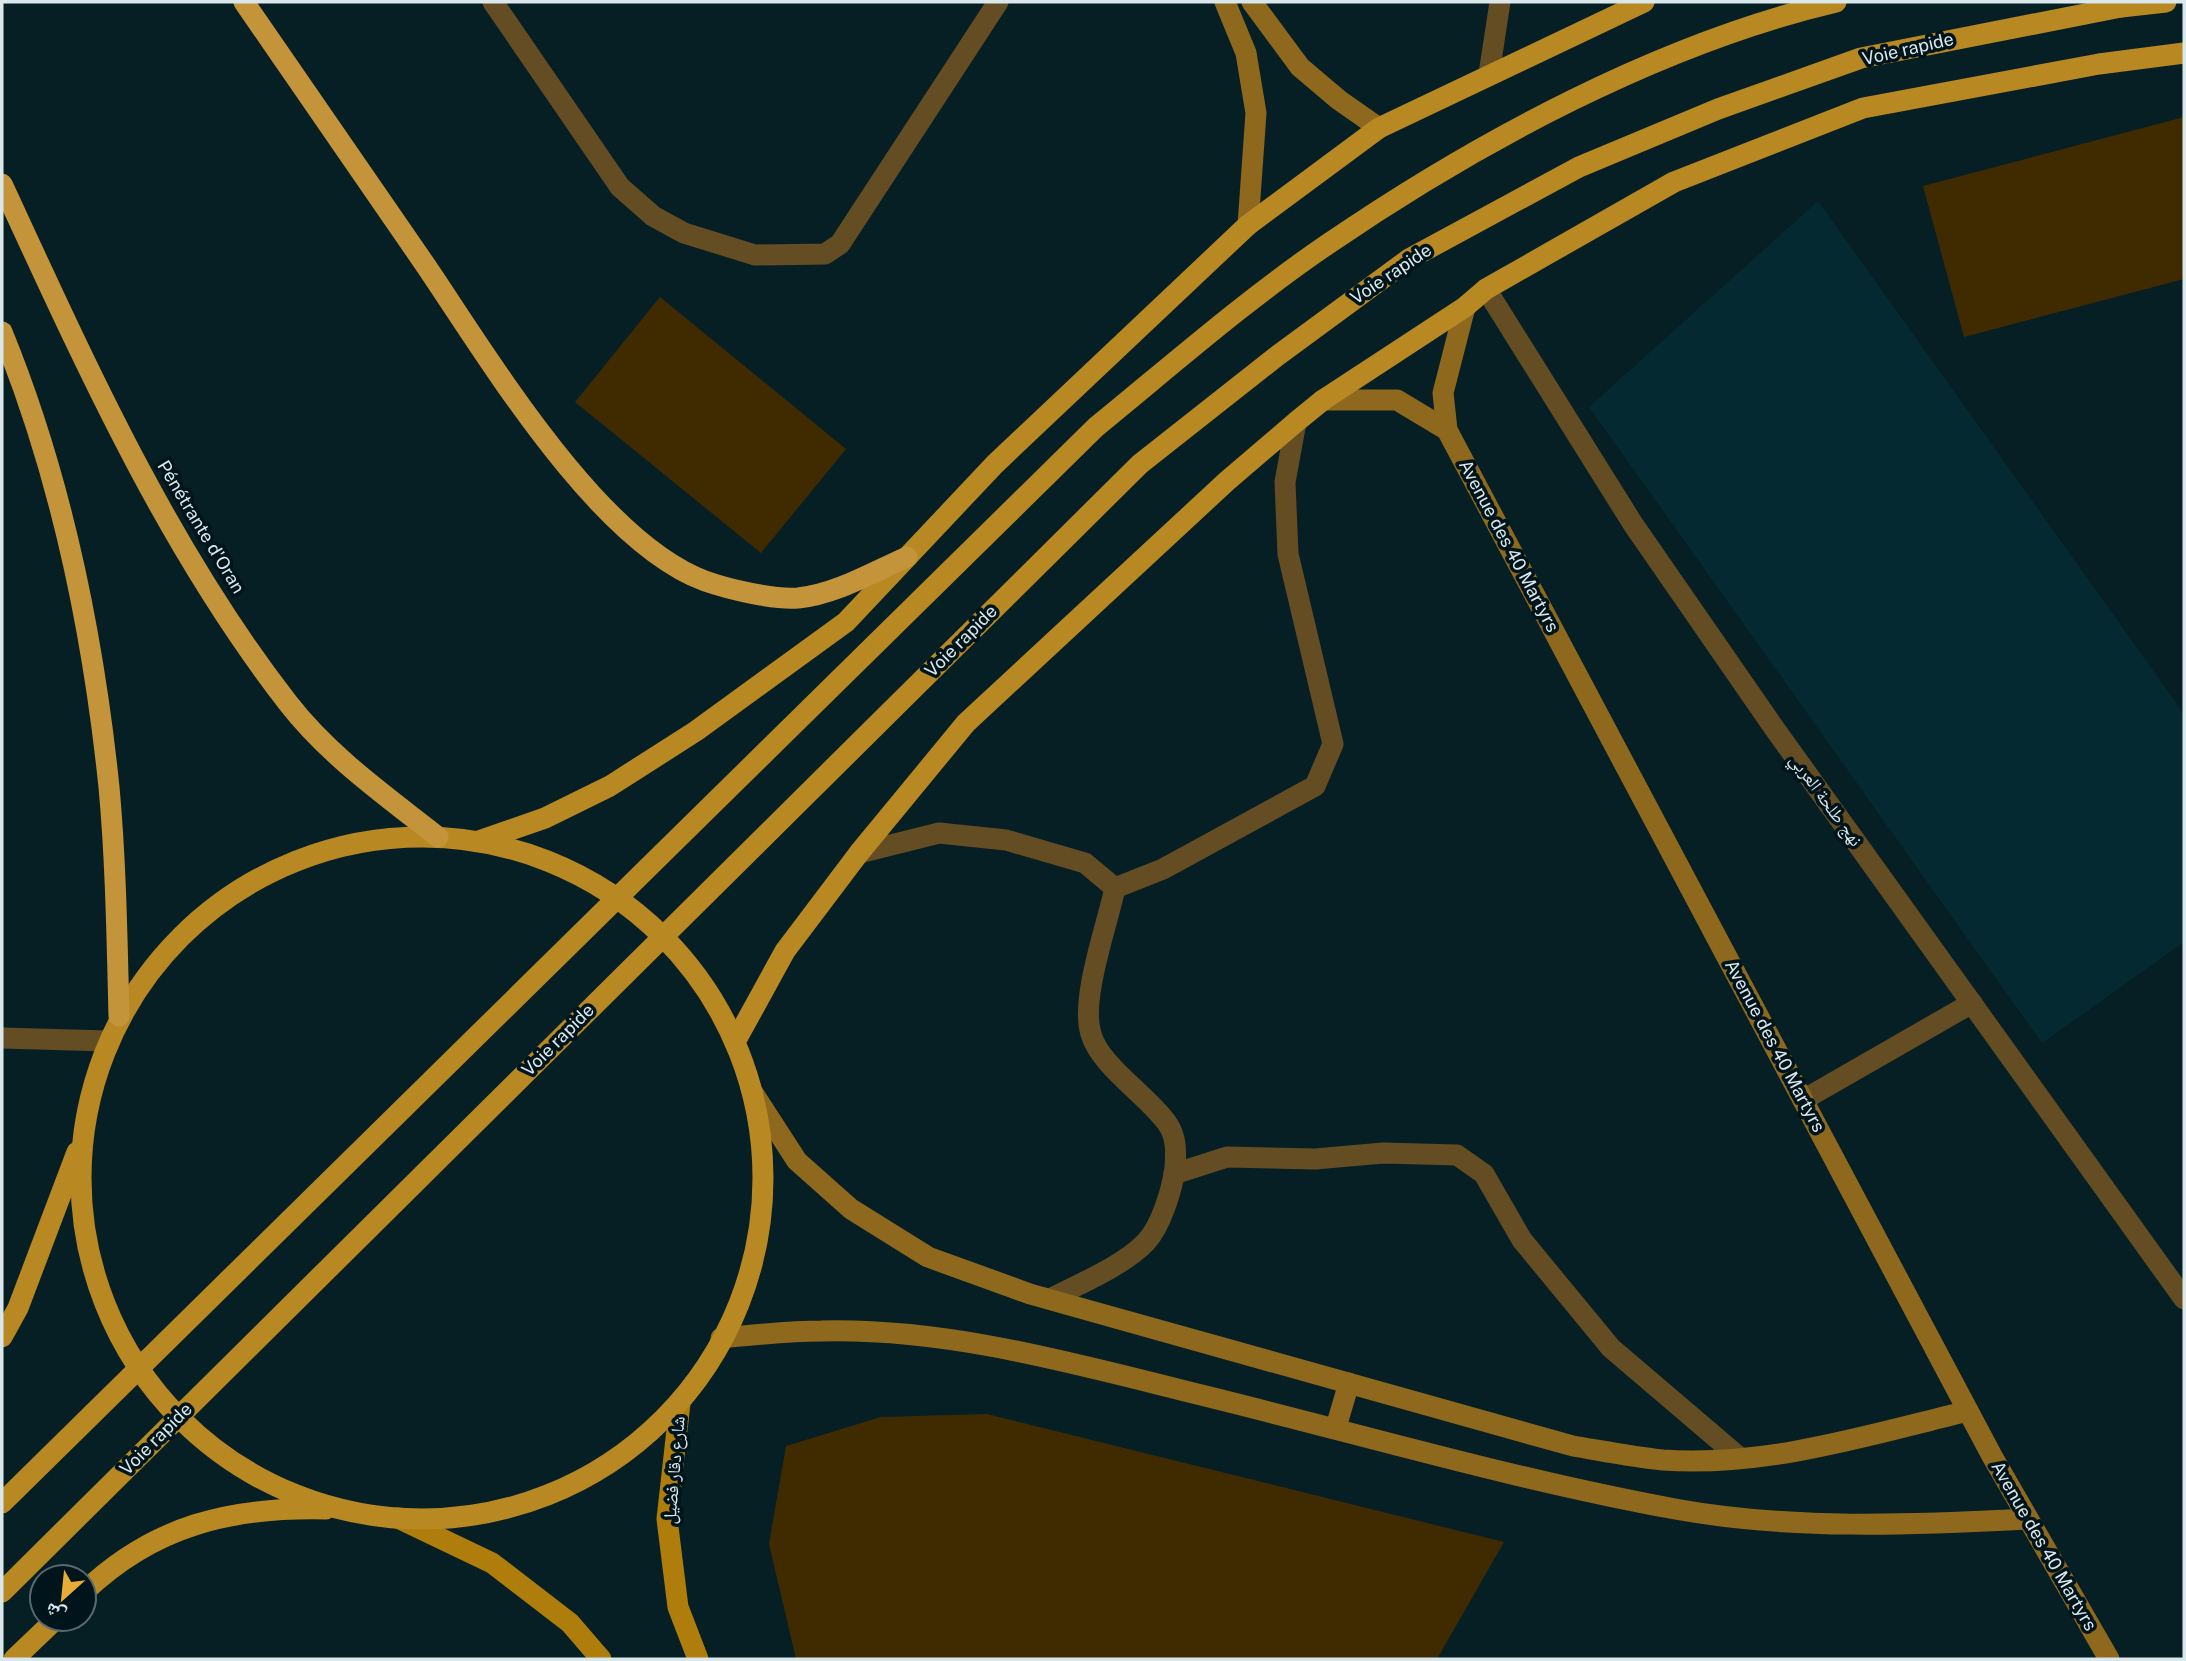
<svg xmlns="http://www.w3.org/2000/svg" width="2186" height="1661" font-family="'Public Sans','Noto Naskh Arabic',sans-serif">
<rect width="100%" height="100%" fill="#061f24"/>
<!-- built -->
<polygon fill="#052930" points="1818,201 2184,714 2184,942 2042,1043 1589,407"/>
<!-- green -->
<g fill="#402b00">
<polygon points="2184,117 2184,279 1964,337 1923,186"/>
<polygon points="660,297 846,449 761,553 575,402"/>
<polygon points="987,1414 1504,1542 1437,1659 796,1659 769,1544 786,1446 881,1417"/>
</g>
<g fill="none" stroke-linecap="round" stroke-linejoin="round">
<!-- service -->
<g stroke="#644d22" stroke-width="21">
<polyline points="1489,74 1500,2"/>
<polyline points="859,853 939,833 1006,840 1085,863 1115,888"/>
<polyline points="1115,888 1163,869 1315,786 1333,744 1288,554 1285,482 1296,422"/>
<polyline points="1174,1174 1227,1157 1315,1159 1383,1153 1457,1155 1484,1174 1522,1240 1611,1348 1740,1458"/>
<path d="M1050,1299C1079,1284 1123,1266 1146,1242C1161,1226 1172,1190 1175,1168C1176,1152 1177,1137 1167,1123C1147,1095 1100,1066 1091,1034C1080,999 1107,926 1115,888"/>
</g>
<!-- minor -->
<g stroke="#644d22" stroke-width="21">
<polyline points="493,2 620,187 653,216 684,233 755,255 825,254 840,244 998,2"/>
<polyline points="1486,289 1633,524 1772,725 2184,1299"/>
<polyline points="1803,1100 1972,1003"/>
</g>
<!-- tertiary -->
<polyline stroke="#644d22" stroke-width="21" points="2,1038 107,1041"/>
<!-- secondary -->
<g stroke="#8e681c" stroke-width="21">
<polyline points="1225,2 1246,53 1256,113 1248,225"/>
<polyline points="1252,2 1300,67 1339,100 1379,128"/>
<polyline points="1465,307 1443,393 1447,430 1992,1456 2109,1659"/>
<polyline points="1323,400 1397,400 1447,430"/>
<path d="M753,1093L797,1161L851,1209L928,1257L1030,1294L1573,1446C1603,1451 1633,1457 1663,1460C1767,1467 1869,1435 1968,1411"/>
<path d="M721,1338C754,1335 787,1331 821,1331C946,1328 1068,1362 1189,1392C1350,1431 1511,1479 1675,1509C1791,1530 1911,1525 2028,1519"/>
<polyline points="1336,1427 1349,1383"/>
</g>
<!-- primary -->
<g stroke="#ae7d0b" stroke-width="21">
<polyline points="680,1403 667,1519 678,1607 698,1659"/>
<polyline points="398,1518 492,1563 570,1623 601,1659"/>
</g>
<!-- trunk -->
<g stroke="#b88822" stroke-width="21">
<polyline points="2121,7 2166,2"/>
<circle cx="422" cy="1178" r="341"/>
<polyline points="479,841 545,818 610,786 696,731 846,622 995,464 1248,225 1379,128 1644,2"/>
<polyline points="735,1042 785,951 859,853 966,723 1227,481 1296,422 1323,400 1465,307 1486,289 1674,182 1863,108 2099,64 2184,53"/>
<polyline points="2,1337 18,1308 77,1152"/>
<path d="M84,1592C154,1525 231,1507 326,1509"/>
<polyline points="14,1659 56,1619"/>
</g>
<!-- motorway -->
<g stroke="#c3943a" stroke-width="21">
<path d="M244,2C304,89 364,176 424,263C488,357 597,541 705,581C728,589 773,600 798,598C836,594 873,572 907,557"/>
<path d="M2,184C85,363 166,546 288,703C329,756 386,796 438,837"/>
<path d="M2,332C61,476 93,633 109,787C116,863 117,940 119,1016"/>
</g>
<!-- trunk-bridge -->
<g stroke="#b88822" stroke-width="21">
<path d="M2,1503L1096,427C1172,365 1247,299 1328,244C1477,142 1661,43 1836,2"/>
<polyline points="2,1592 1140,464 1277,356 1409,259 1579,167 1718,109 1861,58 2121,7"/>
</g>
</g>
<g text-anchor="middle" stroke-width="7" stroke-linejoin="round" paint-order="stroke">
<!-- street labels -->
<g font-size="18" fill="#dae8ec" stroke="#00151b">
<text transform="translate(1908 49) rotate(-13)" y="6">Voie rapide</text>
<text transform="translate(1391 274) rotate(-34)" y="6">Voie rapide</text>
<text transform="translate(201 527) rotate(59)" y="6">Pénétrante d'Oran</text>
<text transform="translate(1509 546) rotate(62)" y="6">Avenue des 40 Martyrs</text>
<text transform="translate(961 641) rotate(-45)" y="6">Voie rapide</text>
<text transform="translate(1826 800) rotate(54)" y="6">نهج طلحة العربي</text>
<text transform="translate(558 1040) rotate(-45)" y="6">Voie rapide</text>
<text transform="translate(1775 1046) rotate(62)" y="6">Avenue des 40 Martyrs</text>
<text transform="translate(156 1439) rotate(-45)" y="6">Voie rapide</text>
<text transform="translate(674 1470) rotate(-85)" y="6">شارع دقار فضيل</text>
<text transform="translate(2044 1546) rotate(60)" y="6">Avenue des 40 Martyrs</text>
</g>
</g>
<!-- border -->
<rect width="2186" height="1661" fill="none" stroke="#dae8ec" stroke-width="7"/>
<!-- north arrow -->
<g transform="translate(63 1598) rotate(207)"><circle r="33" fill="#00151b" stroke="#57696f" stroke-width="2"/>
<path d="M0-5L12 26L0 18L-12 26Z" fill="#e7ac36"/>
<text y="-10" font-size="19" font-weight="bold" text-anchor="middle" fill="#dae8ec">ش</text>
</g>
</svg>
